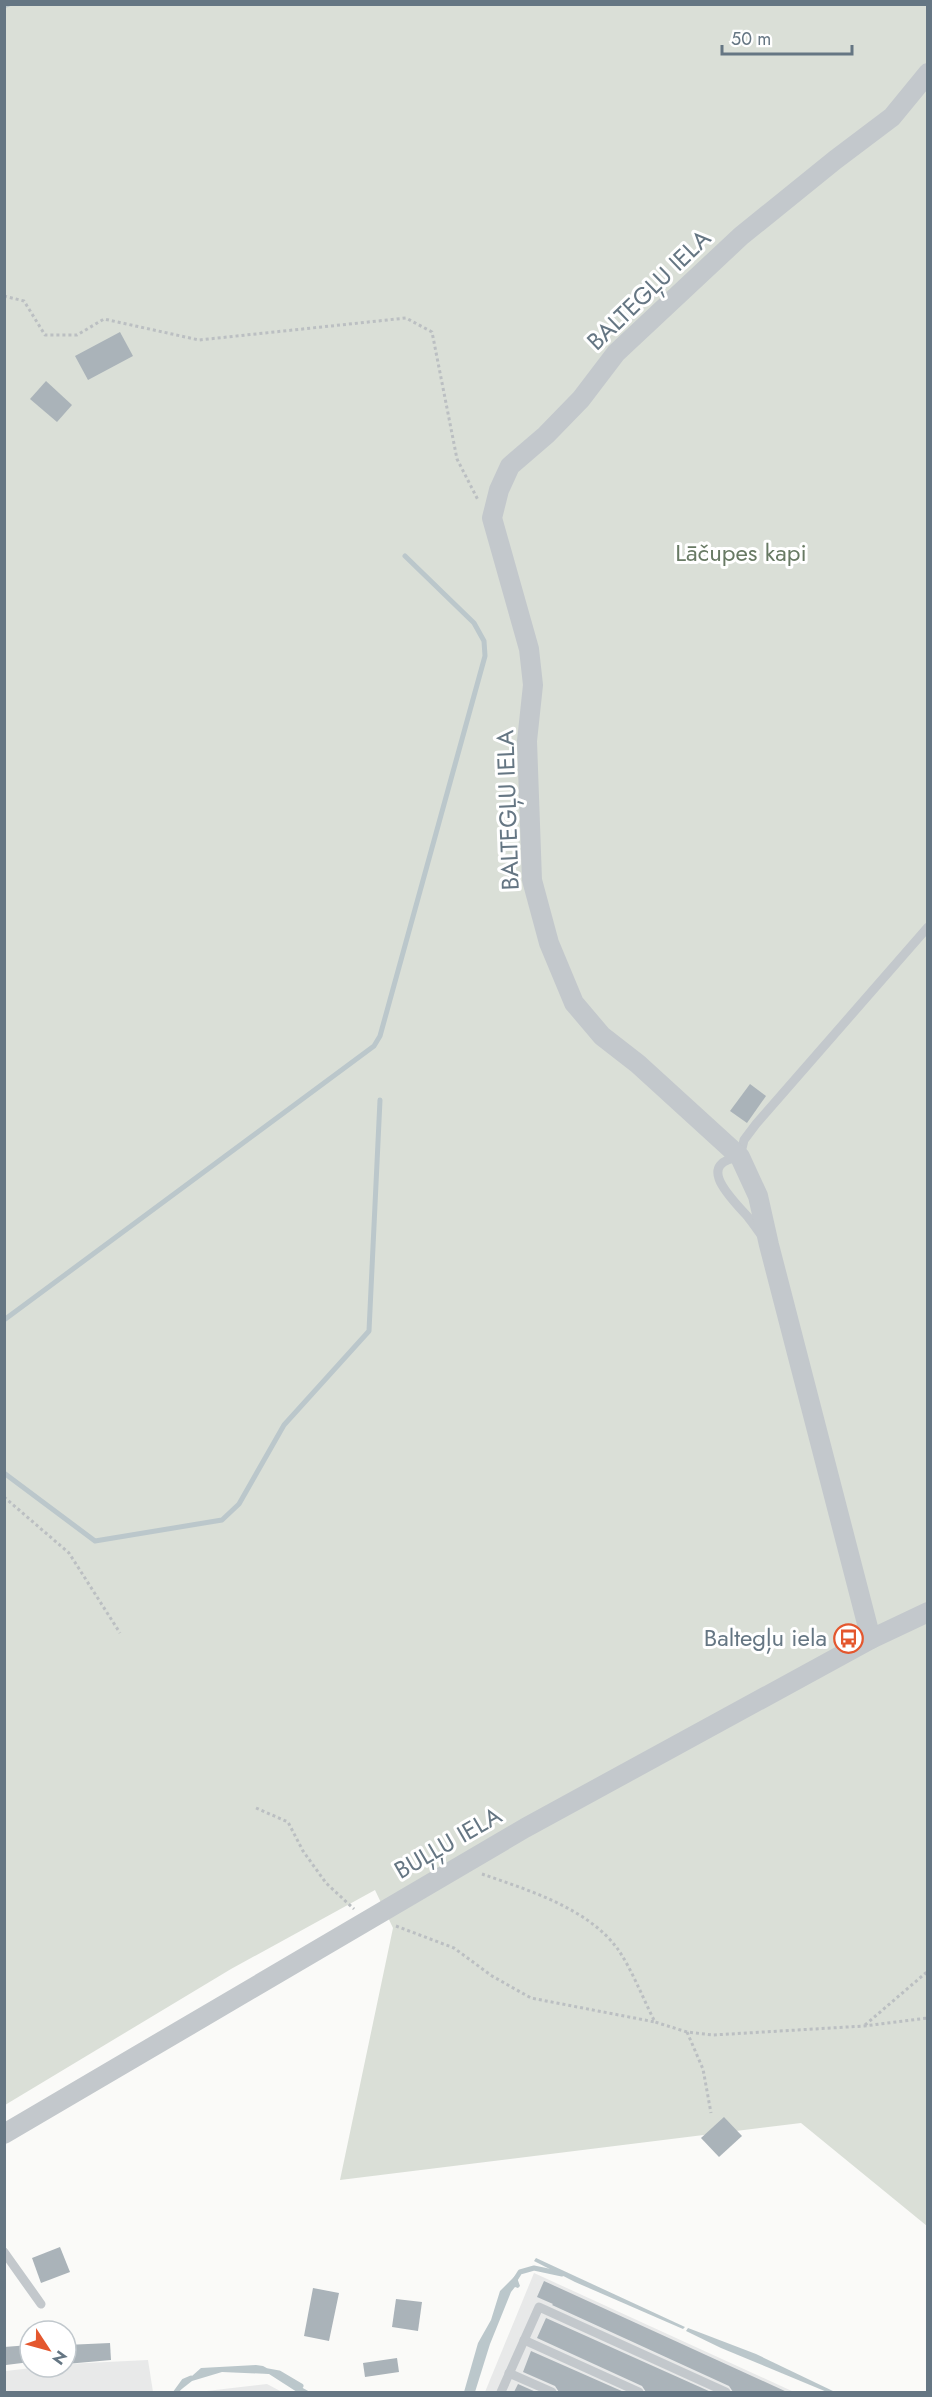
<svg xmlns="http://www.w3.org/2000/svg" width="932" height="2397" font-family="Jost,sans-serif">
<rect width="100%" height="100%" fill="#fafaf8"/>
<!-- built -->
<g fill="#e8e9e9">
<polygon points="534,2273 794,2392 485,2392"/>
<polygon points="148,2360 153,2392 5,2392 5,2367 6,2371 40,2367 66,2367 66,2364"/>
<polygon points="267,2384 282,2392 198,2392"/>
</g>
<!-- green -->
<polygon fill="#dadfd7" points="4,5 927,5 927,2226 801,2123 340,2180 393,1928 375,1890 231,1969 5,2105"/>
<!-- water -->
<g fill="#bbc7cb">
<polygon points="536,2258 685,2327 683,2329 575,2282 534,2261"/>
<polygon points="516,2275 520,2286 518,2288 515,2287 511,2292 490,2344 475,2392 464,2392 478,2343 491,2320 500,2291"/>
<polygon points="688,2328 756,2354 835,2392 827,2392 721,2348 686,2331"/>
<polygon points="256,2365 263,2366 310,2392 297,2392 269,2374 222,2372 192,2381 178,2392 174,2392 201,2368"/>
</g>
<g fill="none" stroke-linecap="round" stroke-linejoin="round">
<!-- stream -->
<g stroke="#bbc7cb" stroke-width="5">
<polyline points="4,6 9,4"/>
<polyline points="4,1320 374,1046 380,1036 485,656 484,641 474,623 405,556"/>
<polyline points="4,1473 95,1541 222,1520 239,1504 284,1425 369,1331 380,1100"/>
<polyline points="513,2283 520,2272 534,2268 562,2274"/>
<polyline points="268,2371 279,2373 301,2386"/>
<polyline points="176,2392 184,2381 191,2378"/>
</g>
</g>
<!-- building -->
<g fill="#aab3b9">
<polygon points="120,332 133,356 88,380 75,356"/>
<polygon points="46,381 72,405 57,422 30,399"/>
<polygon points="750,1084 766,1096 747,1123 730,1111"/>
<polygon points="724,2117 742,2136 719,2157 701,2138"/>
<polygon points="60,2247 70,2272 41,2283 32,2258"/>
<polygon points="544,2281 787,2392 733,2392 729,2386 552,2305 553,2304 537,2297"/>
<polygon points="313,2288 339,2293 329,2341 304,2336"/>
<polygon points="396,2299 422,2302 418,2331 392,2327"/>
<polygon points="546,2318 711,2392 646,2392 642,2386 537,2338"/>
<polygon points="110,2343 111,2360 66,2364 66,2345"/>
<polygon points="30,2345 30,2362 6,2365 4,2347"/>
<polygon points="531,2351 624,2392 559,2392 555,2386 523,2372"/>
<polygon points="397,2358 399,2372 365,2377 363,2363"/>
<polygon points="518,2384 536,2392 514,2392"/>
</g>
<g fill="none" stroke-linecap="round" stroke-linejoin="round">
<!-- path -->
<g stroke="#bbbfc2" stroke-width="3" stroke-dasharray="3 3" stroke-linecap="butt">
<polyline points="4,296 24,301 45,335 77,335 104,319 199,340 406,318 432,332 457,459 478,500"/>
<polyline points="4,1497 69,1553 120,1633"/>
<polyline points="256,1808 288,1822 303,1851 326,1883 354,1909"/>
<path d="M482,1874C528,1890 587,1908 617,1948C632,1969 643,1999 655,2022L687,2032L713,2035L864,2026L928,2018"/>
<polyline points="396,1926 454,1948 492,1976 531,1998 655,2022"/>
<polyline points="865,2025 928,1971"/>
<polyline points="687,2032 703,2069 711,2113"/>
</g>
<!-- lane -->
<g stroke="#c3c8cc" stroke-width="9">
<path d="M762,1236C757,1230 753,1223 748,1217C733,1200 693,1163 740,1157L744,1140L756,1124L928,927"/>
<polyline points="4,2252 41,2304"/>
<polyline points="524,2340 639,2392"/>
<polyline points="509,2373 552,2392"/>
<polyline points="501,2392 539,2307 726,2392"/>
</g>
<!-- street -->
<g stroke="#c3c8cc" stroke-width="20">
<polyline points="871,1639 769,1245 758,1196 740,1157 638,1064 602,1036 574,1003 549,943 532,880 527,741 533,685 529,649 492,518 499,490 510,466 546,435 581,399 616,353 741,236 835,160 892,117 928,73"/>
<polyline points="4,2134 525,1828 871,1639 928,1612"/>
</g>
</g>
<!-- icons -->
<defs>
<symbol id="bus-ring" viewBox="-11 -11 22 22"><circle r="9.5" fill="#fff" stroke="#e4572e" stroke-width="1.5"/><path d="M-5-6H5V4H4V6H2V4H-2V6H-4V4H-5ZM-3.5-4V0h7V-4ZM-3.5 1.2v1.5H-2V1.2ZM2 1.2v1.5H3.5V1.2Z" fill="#e4572e"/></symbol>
</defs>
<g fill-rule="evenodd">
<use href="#bus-ring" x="832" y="1622" width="33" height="33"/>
</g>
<g text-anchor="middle" stroke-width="6" stroke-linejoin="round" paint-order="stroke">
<!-- street labels -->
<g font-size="24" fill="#657683" stroke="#fff">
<text transform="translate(649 290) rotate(-44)" y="8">BALTEGĻU IELA</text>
<text transform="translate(508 810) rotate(-92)" y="8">BALTEGĻU IELA</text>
<text transform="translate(448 1843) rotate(-30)" y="8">BUĻĻU IELA</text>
</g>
<!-- park labels -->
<g font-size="24" fill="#687a64" stroke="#fff">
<text x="741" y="561">Lāčupes kapi</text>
</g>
<!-- poi labels -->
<g font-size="24" fill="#657683" stroke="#fff" text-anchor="end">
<text x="827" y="1646">Baltegļu iela</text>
</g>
</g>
<!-- border -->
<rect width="932" height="2397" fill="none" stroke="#657683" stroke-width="12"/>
<!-- north arrow -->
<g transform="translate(48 2349) rotate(126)"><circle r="28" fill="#ffffff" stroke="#c1c8cd" stroke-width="1.5"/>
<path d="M0-4.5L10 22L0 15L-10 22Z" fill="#e4572e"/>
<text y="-9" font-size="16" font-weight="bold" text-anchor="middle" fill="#657683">N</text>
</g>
<!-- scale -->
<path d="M722 45v9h130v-9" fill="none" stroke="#657683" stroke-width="3"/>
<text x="731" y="45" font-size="18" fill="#657683" stroke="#ffffff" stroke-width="4.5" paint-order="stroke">50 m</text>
</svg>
